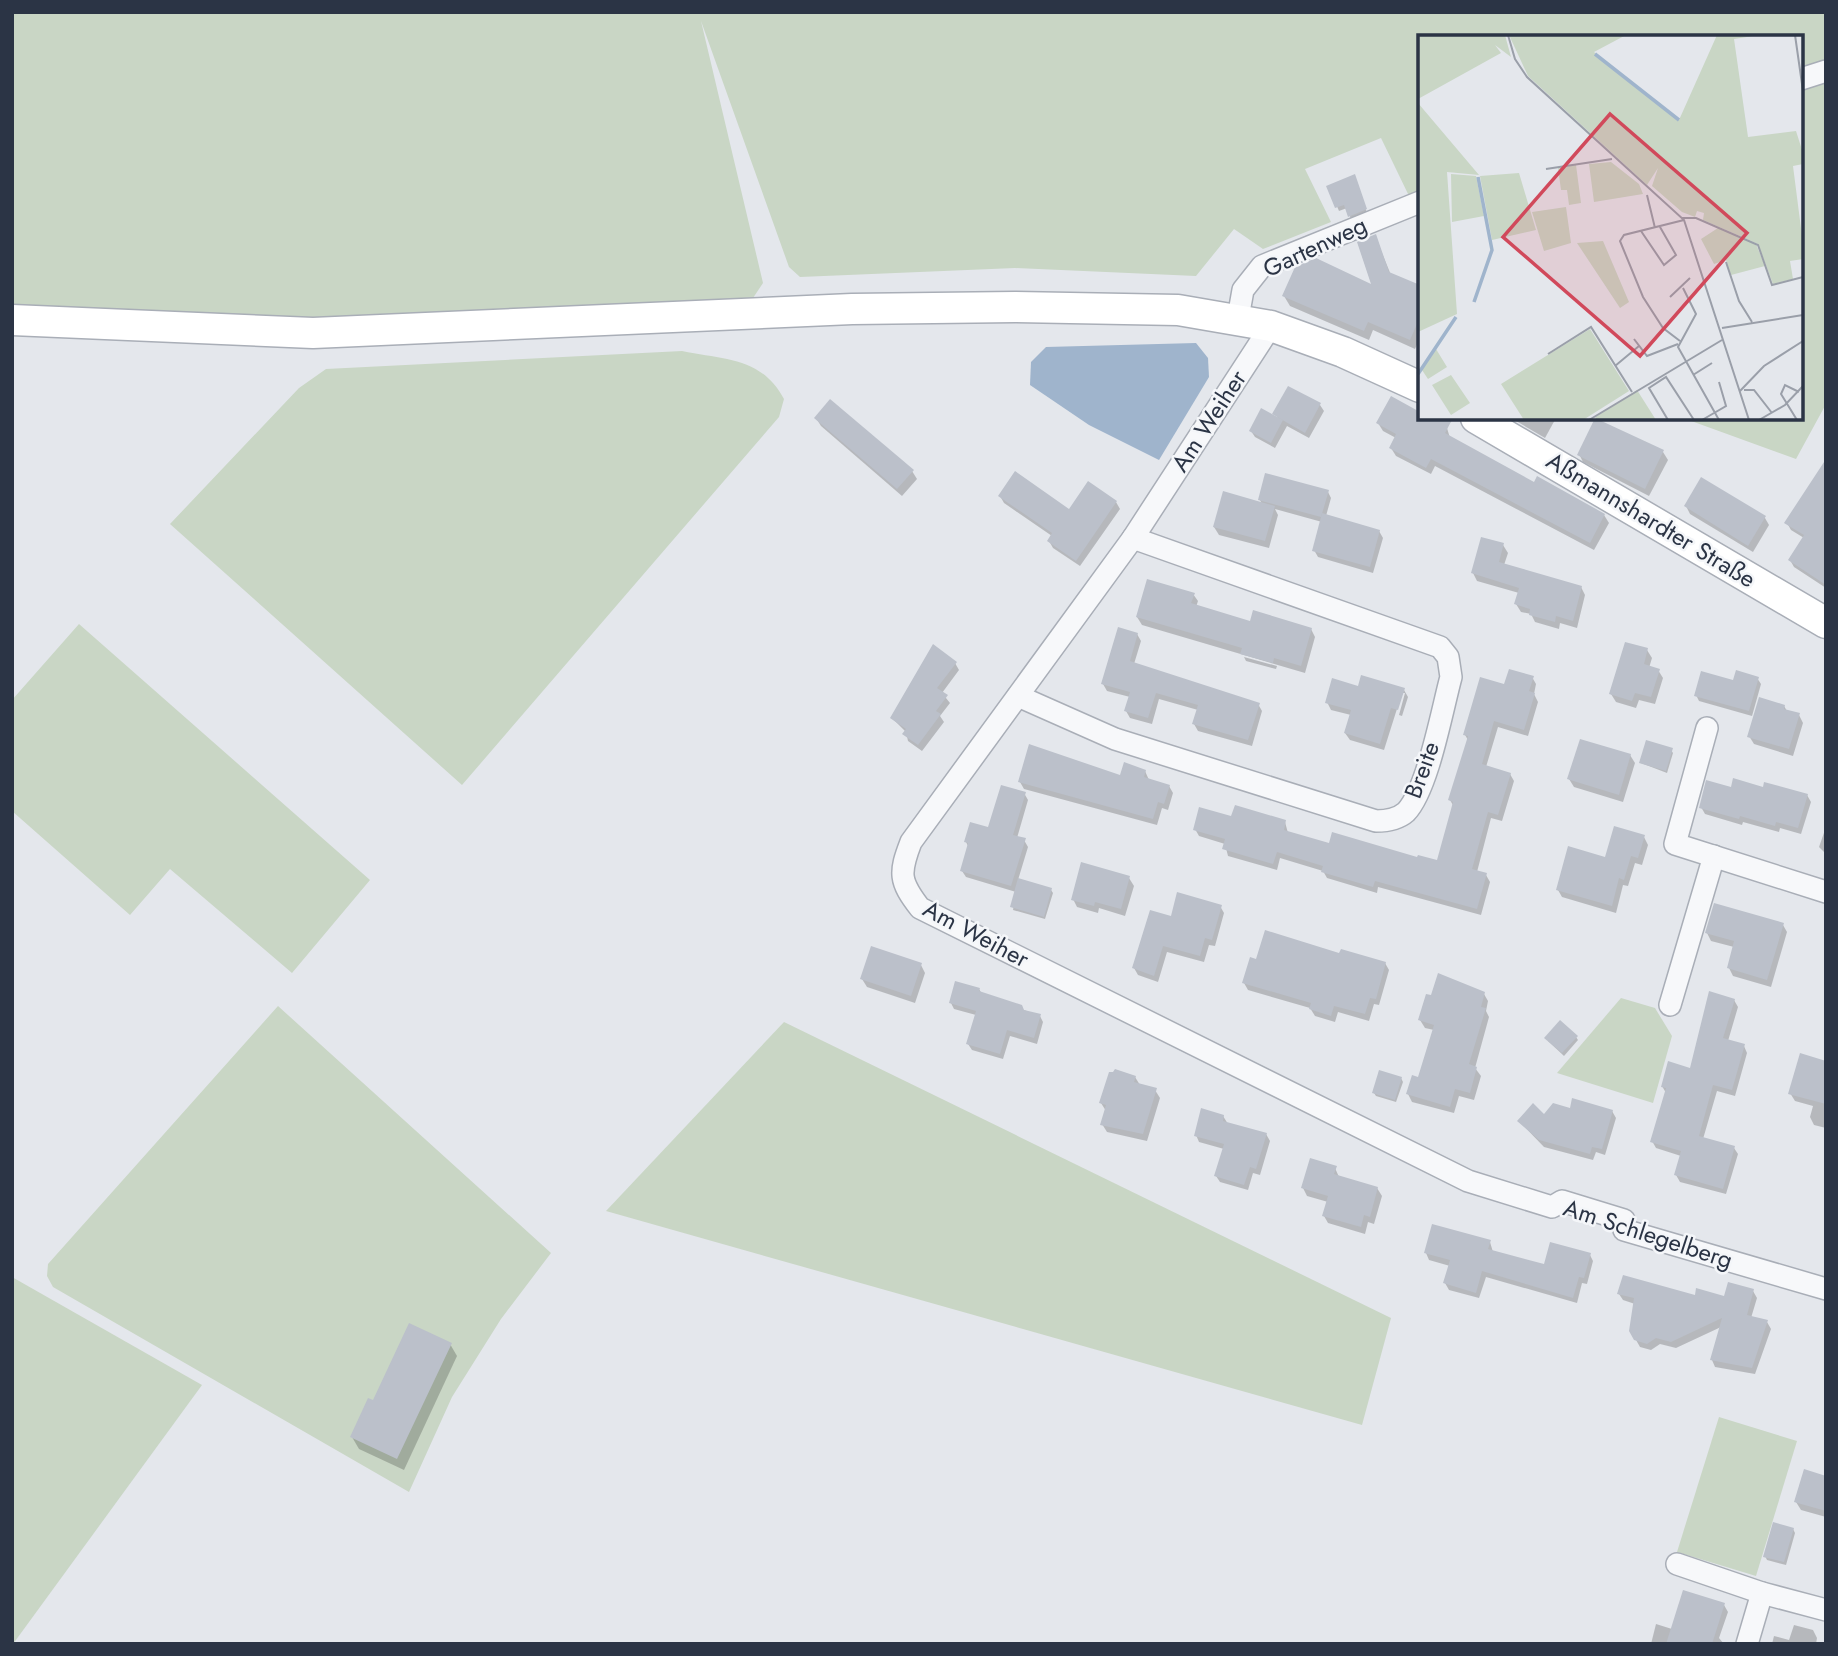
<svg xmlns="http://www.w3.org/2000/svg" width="1838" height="1656" font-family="Jost,sans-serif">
<rect width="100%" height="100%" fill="#e4e7ec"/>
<!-- green -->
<g fill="#c9d6c5">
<polygon points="12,12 1826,12 1826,65 1801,73 1801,37 1420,37 1420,193 1409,196 1381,138 1305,169 1331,222 1263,249 1234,229 1196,276 1015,268 800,277 789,267 701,21 763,283 753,298 311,320 12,309"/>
<polygon points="1826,77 1826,404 1796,459 1683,418 1801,418 1801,85"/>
<path d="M682,351C726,360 761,357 784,399L779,417L462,785L170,524L299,388L326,369Z"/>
<polygon points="79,624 370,880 292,973 170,869 130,915 12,811 12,700"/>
<polygon points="1621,998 1655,1008 1672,1036 1653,1103 1557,1073"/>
<polygon points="278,1006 551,1253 501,1319 452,1397 409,1492 53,1287 47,1276 48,1264"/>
<polygon points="784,1022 1391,1318 1362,1425 606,1211"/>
<polygon points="12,1277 202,1385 13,1644 12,1644"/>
<polygon points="1719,1417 1797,1441 1756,1576 1677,1552"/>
</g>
<!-- water -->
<polygon fill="#9fb4cc" points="1196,343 1208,358 1209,377 1159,460 1089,425 1030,385 1031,362 1046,347"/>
<!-- shadow -->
<g fill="#0003">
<polygon points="1356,180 1367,213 1351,219 1347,208 1339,211 1329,187"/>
<polygon points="1375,236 1391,275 1420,287 1420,338 1415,349 1373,330 1369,340 1290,306 1284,296 1374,287"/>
<polygon points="1289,388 1320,405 1324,411 1309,438 1287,426 1275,448 1255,437 1251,431 1277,419"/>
<polygon points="816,418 912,471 917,479 902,496 821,426"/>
<polygon points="1420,418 1447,428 1450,438 1535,484 1604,515 1609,523 1594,550 1435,466 1431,474 1396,456 1391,448 1396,438 1383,431 1378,423"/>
<polygon points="1511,418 1556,418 1545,438"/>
<polygon points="1663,452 1668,460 1649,496 1583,462 1579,454"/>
<polygon points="1826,486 1826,588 1794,567 1790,560 1804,538 1791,530 1787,523"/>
<polygon points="1328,492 1331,498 1326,516 1379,531 1383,538 1373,573 1318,557 1314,550 1322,522 1275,509 1278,515 1269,548 1219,535 1214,527 1262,504 1260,500"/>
<polygon points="1000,496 1069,511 1116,502 1120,509 1080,566 1053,548 1049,541 1052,536 1004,503"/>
<polygon points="1686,506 1765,518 1769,525 1753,552 1690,514"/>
<polygon points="1503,545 1508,553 1504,565 1581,587 1585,595 1577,628 1560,623 1559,629 1535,622 1531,614 1521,612 1516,604 1519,593 1477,581 1473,573"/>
<polygon points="1193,594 1198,601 1196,607 1251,623 1311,629 1315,637 1305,673 1142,625 1137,617"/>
<polygon points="1137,634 1141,641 1134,664 1258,704 1262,711 1252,746 1198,731 1194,724 1198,710 1159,699 1152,724 1130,718 1126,711 1130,697 1107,691 1103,684"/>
<polygon points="1647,650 1652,658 1649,668 1658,670 1663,678 1655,704 1639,700 1636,708 1616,702 1611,694"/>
<polygon points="1244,657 1277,666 1276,669 1246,661"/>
<polygon points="955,663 959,670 942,693 950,703 940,716 944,722 922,751 908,741 906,732 892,718"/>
<polygon points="1532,677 1536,684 1534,694 1538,702 1528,736 1498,727 1486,767 1510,774 1514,781 1502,821 1491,818 1477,872 1486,875 1490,882 1481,915 1378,887 1377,893 1327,878 1323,871 1280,858 1277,870 1228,856 1225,844 1199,836 1195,829 1233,819 1285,822 1288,833 1331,845 1439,862 1454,807 1450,800 1468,740 1465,735 1505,686"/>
<polygon points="1757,678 1761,684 1752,716 1699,701 1696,695"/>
<polygon points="1359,688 1404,690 1408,697 1402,716 1399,715 1405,693 1402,693 1384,750 1350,740 1345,733 1351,715 1331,710 1327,702"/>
<polygon points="1784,706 1787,711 1799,715 1803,723 1793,756 1754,744 1749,736"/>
<polygon points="1671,750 1673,753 1667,773 1641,763"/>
<polygon points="1630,755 1635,763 1623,802 1574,787 1569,779"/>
<polygon points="1145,771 1149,780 1169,786 1173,793 1168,810 1162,808 1157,825 1024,789 1020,782 1121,778"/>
<polygon points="1732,789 1764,789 1807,795 1811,802 1801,834 1780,828 1779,832 1743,822 1742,825 1705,814 1701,807"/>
<polygon points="1024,793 1028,800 1017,838 1024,840 1028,847 1018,880 1051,890 1053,893 1045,919 1013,910 1016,892 966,877 962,871 969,848 966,842 989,829"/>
<polygon points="1826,827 1826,854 1819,847"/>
<polygon points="1644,837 1648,845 1642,865 1635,863 1628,886 1623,885 1616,913 1562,897 1558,890"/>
<polygon points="1129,878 1134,886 1125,916 1099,908 1098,913 1077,907 1073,899"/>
<polygon points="1220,906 1224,913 1215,946 1209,945 1204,962 1167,952 1158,982 1138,975 1134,968 1172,918"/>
<polygon points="1783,925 1787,932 1771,987 1733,976 1729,968 1734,947 1711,941 1707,933"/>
<polygon points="1258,961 1385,963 1389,970 1379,1005 1374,1004 1369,1021 1338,1012 1335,1022 1315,1016 1310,1008 1248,990 1244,983"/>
<polygon points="921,965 925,973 915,1003 867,987 862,979"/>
<polygon points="979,989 982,994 1040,1016 1043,1022 1037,1044 1010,1036 1003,1059 972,1050 968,1044 976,1015 954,1009 951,1003"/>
<polygon points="1484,994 1488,1001 1486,1011 1489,1017 1475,1068 1481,1076 1474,1100 1459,1096 1454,1113 1412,1102 1408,1094 1420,1079 1434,1030 1425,1028 1420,1020"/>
<polygon points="1734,1000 1738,1007 1728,1041 1744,1046 1747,1053 1735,1096 1717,1091 1703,1139 1734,1148 1738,1154 1726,1194 1680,1182 1676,1175 1681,1156 1656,1148 1652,1141 1666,1093 1662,1086 1691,1070"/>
<polygon points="1576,1037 1578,1040 1564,1056 1548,1041"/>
<polygon points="1826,1063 1826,1128 1814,1125 1810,1117 1813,1106 1795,1101 1790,1093"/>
<polygon points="1135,1077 1140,1085 1155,1090 1160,1098 1147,1141 1107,1132 1102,1124 1106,1111 1101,1103"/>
<polygon points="1401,1078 1403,1082 1396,1102 1376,1096 1374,1093"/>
<polygon points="1571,1110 1612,1111 1616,1118 1605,1155 1596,1152 1593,1160 1544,1147 1519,1121"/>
<polygon points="1223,1116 1228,1124 1266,1134 1270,1141 1260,1175 1253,1173 1248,1190 1220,1182 1216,1176 1224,1149 1199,1142 1196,1135"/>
<polygon points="1335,1168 1339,1177 1377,1188 1382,1196 1374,1224 1368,1222 1365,1234 1328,1223 1324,1216 1328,1202 1307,1196 1303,1188"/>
<polygon points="1490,1242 1493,1252 1545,1266 1590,1255 1593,1261 1587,1284 1582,1283 1577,1303 1486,1277 1479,1298 1449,1290 1445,1283 1450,1266 1429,1260 1426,1253"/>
<polygon points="1753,1291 1757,1298 1751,1318 1767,1322 1771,1329 1755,1374 1715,1367 1712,1360 1721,1327 1676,1348 1660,1344 1651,1350 1640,1347 1631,1331 1635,1304 1623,1300 1619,1294 1725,1298"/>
<polygon points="450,1344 457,1356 404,1470 359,1449 352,1437 374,1402"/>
<polygon points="1826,1477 1826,1517 1801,1510 1796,1502"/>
<polygon points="1793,1529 1795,1533 1786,1565 1767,1560 1765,1556"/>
<polygon points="1724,1605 1728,1612 1719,1638 1724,1644 1651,1644 1656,1624 1672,1629"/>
<polygon points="1794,1625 1813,1630 1817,1638 1816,1644 1772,1644 1774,1636 1789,1640"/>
</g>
<!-- building -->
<g fill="#bbc0ca">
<polygon points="1355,174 1367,209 1348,217 1344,205 1335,208 1326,186"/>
<polygon points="1376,234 1389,272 1420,285 1420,317 1410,340 1368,322 1364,331 1282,296 1295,267 1316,258 1371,284 1357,242"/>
<polygon points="1288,386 1321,403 1305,433 1272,414"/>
<polygon points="1391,396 1420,412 1420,418 1453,418 1445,433 1534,482 1537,476 1605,514 1590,543 1431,459 1426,468 1389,448 1396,434 1376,423"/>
<polygon points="830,399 914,470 897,489 814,418"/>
<polygon points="1261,408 1283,420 1271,443 1249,431"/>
<polygon points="1595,418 1664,450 1645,489 1577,455"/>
<polygon points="1826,459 1826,585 1788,560 1804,535 1784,523"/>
<polygon points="1015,471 1069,509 1088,481 1117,501 1076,561 1047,541 1052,533 998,496"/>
<polygon points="1265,473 1329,490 1321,517 1258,500"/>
<polygon points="1701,477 1766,516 1748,546 1684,506"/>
<polygon points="1223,491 1275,506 1265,541 1213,527"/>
<polygon points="1322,513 1380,530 1370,567 1312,551"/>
<polygon points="1481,537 1504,543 1499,562 1582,586 1573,621 1556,616 1555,622 1529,615 1530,609 1514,604 1519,588 1471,573"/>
<polygon points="1147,579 1195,593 1191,603 1250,621 1253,610 1312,628 1301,666 1274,658 1273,663 1240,654 1242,648 1136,617"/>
<polygon points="1118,627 1138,633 1130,661 1260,703 1248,740 1192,724 1198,705 1156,693 1148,718 1124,711 1130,692 1101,684"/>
<polygon points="1625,642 1648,648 1644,664 1660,669 1651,697 1635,693 1632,701 1609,694"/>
<polygon points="933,644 957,662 937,688 948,695 936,711 941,714 918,745 902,734 906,729 890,718"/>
<polygon points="1509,669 1534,676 1529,691 1535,693 1524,730 1494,721 1482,764 1511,773 1498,815 1488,812 1472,869 1487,873 1477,909 1375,881 1373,887 1321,872 1323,866 1277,852 1273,864 1222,849 1225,839 1193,830 1199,807 1231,816 1235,805 1286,820 1284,830 1329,843 1332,832 1417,857 1418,855 1437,860 1453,802 1448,800 1468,736 1463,735 1480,677 1504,684"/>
<polygon points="1736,670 1759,677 1749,711 1694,696 1701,671 1733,680"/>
<polygon points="1361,675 1405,688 1398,710 1391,708 1380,744 1344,733 1351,710 1325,703 1332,678 1358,686"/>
<polygon points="1759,697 1785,705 1784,709 1800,713 1789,749 1747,737"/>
<polygon points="1580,739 1631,754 1619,795 1567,779"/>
<polygon points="1646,740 1673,748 1666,771 1639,763"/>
<polygon points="1029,744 1120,775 1124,762 1146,770 1144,777 1170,785 1164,804 1158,802 1153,819 1018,782"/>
<polygon points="1733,778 1763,787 1764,782 1808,794 1798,828 1776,822 1775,826 1740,816 1739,819 1699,808 1706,780 1731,787"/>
<polygon points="1001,785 1026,792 1013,835 1026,838 1011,886 960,871 968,843 964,842 970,822 988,827"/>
<polygon points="1614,826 1645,835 1638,858 1631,856 1624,880 1619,878 1612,906 1556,890 1568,846 1605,857"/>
<polygon points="1081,862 1130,876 1121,909 1095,902 1094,906 1071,900"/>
<polygon points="1018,878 1052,888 1044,917 1010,907"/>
<polygon points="1177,892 1222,905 1212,940 1205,938 1200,956 1163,946 1154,976 1132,968 1150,910 1171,916"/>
<polygon points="1714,903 1784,923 1767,980 1727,968 1734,941 1705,933"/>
<polygon points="1265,930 1339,953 1341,949 1386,962 1376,999 1370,998 1365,1014 1334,1006 1331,1016 1309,1009 1311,1003 1242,983 1250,957 1256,959"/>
<polygon points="871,946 922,963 911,996 860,979"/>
<polygon points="1438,973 1485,992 1481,1007 1486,1008 1469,1064 1477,1067 1470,1093 1455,1089 1450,1107 1406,1094 1412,1075 1418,1077 1434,1025 1418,1020 1426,994 1431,995"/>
<polygon points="955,981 980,988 979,991 1022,1005 1024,1010 1041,1014 1034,1038 1007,1030 1000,1054 966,1044 976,1011 949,1003"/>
<polygon points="1709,991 1735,999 1723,1038 1745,1044 1732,1090 1713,1085 1699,1136 1735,1146 1723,1189 1674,1175 1681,1151 1650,1142 1666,1088 1661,1087 1668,1061 1690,1068"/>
<polygon points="1560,1020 1578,1036 1562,1053 1544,1038"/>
<polygon points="1800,1053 1826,1061 1826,1104 1788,1094"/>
<polygon points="1115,1069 1136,1076 1134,1082 1157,1088 1143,1134 1100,1125 1106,1105 1099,1103 1109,1072 1113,1072"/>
<polygon points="1379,1070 1402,1077 1395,1100 1372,1093"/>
<polygon points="1572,1098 1613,1110 1602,1149 1592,1147 1590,1154 1539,1140 1517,1121 1533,1103 1544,1114 1553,1103 1570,1108"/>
<polygon points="1201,1108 1224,1115 1223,1121 1267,1133 1256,1169 1250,1167 1244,1185 1214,1176 1224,1144 1194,1136"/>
<polygon points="1310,1158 1337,1166 1334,1174 1378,1187 1370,1217 1364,1215 1361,1227 1322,1216 1328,1196 1301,1188"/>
<polygon points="1432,1224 1491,1240 1488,1249 1544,1264 1550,1242 1591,1253 1584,1278 1579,1277 1573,1298 1482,1271 1476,1293 1443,1283 1450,1260 1424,1253"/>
<polygon points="1623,1275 1695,1295 1696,1288 1724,1296 1728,1282 1754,1289 1747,1315 1768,1320 1752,1368 1710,1360 1722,1318 1671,1342 1656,1338 1647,1344 1634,1340 1629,1331 1634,1298 1617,1294"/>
<polygon points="409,1323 452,1343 397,1459 350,1437 368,1398 373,1400"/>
<polygon points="1804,1469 1826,1476 1826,1511 1794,1502"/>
<polygon points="1773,1522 1794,1528 1784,1562 1763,1557"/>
<polygon points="1683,1590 1725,1603 1712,1644 1666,1644"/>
</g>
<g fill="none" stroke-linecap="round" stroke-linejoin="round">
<defs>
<g id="street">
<polyline points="1801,79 1826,71"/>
<polyline points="1238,318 1243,290 1262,266 1420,202"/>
<path d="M1271,326L1133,538L911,842C899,873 899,881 920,908L1468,1181L1552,1207L1562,1201L1624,1220V1230L1826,1289"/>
<path d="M1018,696L1115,739L1376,821C1386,821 1398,819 1406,812C1428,789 1442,710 1451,677L1448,657L1440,647L1133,538"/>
<polyline points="1707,728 1675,844 1826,892"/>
<polyline points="1670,1005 1714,856"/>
<polyline points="1677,1564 1762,1593 1826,1610"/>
<polyline points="1747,1644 1762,1593"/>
</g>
<g id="secondary">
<polyline points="12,320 313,333 852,309 1015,307 1178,310 1271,326 1343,352 1420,387"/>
<polyline points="1476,418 1826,623"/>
</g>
</defs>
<!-- street casing -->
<use href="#street" stroke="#a9aeb7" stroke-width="24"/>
<!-- secondary casing -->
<use href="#secondary" stroke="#a9aeb7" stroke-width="33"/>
<!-- street -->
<use href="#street" stroke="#f7f8fa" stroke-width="21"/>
<!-- secondary -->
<use href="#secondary" stroke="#fff" stroke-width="30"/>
</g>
<g text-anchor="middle" stroke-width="5" stroke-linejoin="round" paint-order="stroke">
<!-- street labels -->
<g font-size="24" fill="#2b3445" stroke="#f4f6f9">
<text transform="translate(1315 247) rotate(-25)" y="8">Gartenweg</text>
<text transform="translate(1209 421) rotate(-57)" y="8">Am Weiher</text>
<text transform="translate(1651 520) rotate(31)" y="8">Aßmannshardter Straße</text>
<text transform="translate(1422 770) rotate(-70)" y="8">Breite</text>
<text transform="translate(976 934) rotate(28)" y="8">Am Weiher</text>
<text transform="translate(1648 1234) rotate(18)" y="8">Am Schlegelberg</text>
</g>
</g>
<!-- overview -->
<g transform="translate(1418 35)">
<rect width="385" height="385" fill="#e4e7ec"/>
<path d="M0,0H87L93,22L77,10L83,18L0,64ZM91,0H208L176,17L261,85L299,0H342L316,4L330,102L378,96L385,118V129L375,131L385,209V224L372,226L375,244L355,249L340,209L285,185L286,178L279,176L277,182L264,177L234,151L240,133L229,150L110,41ZM0,68L61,140L29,137L39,279L0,297ZM193,127L221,149L225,159L176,167L171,129ZM158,130L163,168L151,170L149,155H143L140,133ZM101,138L118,195L74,205L62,141ZM33,139L58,141L66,181L34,187ZM148,172L153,208L126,216L114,177ZM300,193L338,209L347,231L313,240L308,225L296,229L283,204ZM185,206L211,267L202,273L159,208ZM172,294L211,356L165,385H106L83,349ZM18,314L29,332L10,344L4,335ZM33,340L52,368L33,380L14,350ZM219,355L238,385H179L177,382Z" fill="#c9d6c5"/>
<path fill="none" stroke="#9fb4cc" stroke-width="3.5" d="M177,19L261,85M56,267L74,215L60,142M0,339L38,282"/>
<path fill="none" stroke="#9a9fa9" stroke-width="2" d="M90,0L97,24L109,42L266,185L331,385M377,0L385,56M128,134L194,124M229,160L237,193M264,183H278L340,210L354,250L385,242M223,196L246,230L258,220L242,192M308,227L321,266L334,287M265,253L278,279L260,312L301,385M252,262L272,243M304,293L385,280M216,304L229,321L260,309M262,306L245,293L225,262L202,206L206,200L266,185M130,319L173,292L214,357M197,331L221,311M275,340L294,328M326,355H336L354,378M322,356L346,331L385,306M171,385L304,305M250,385L231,353L248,342L276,385M284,385L308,371L301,347M341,385L367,370L385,351M379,385L363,359L367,350L381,357"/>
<path fill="#d1495b" fill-opacity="0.15" stroke="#d1495b" stroke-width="3.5" d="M192,79L329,198L222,321L85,202Z"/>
<rect width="385" height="385" fill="none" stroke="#2b3445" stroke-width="3.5"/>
</g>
<!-- border -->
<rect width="1838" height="1656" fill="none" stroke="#2b3445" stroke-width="28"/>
</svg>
